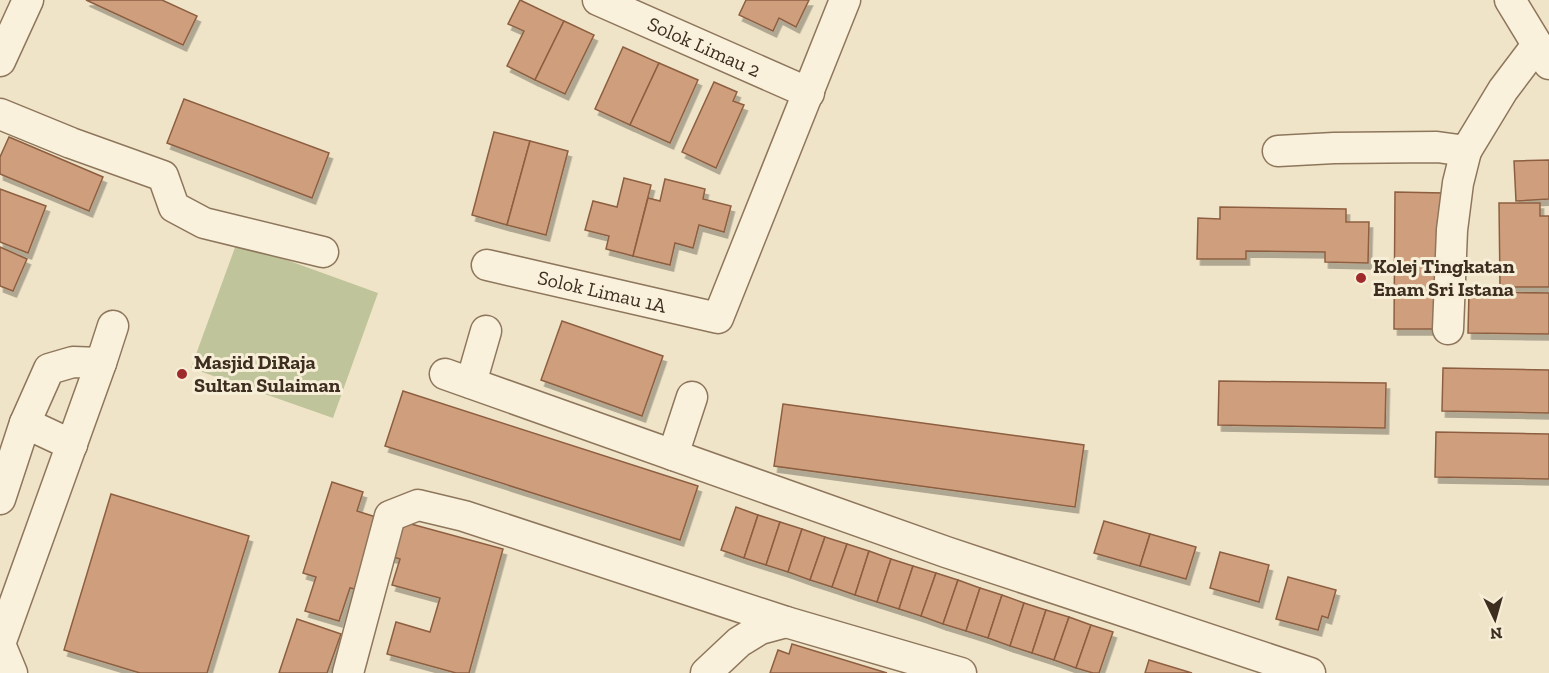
<svg xmlns="http://www.w3.org/2000/svg" width="1549" height="673" font-family="'Zilla Slab',serif">
<defs>
<filter id="shadow"><feDropShadow dx="3.5" dy="6" stdDeviation="0" flood-color="#0004"/></filter>
</defs>
<rect width="100%" height="100%" fill="#f0e4c8"/>
<!-- cemetery -->
<polygon fill="#bfc49a" points="237,242 378,293 333,418 191,368"/>
<!-- building -->
<g fill="#cf9f7d" stroke="#8d5f41" stroke-width="1.5" filter="url(#shadow)">
<polygon points="86,0 162,0 197,16 183,45"/>
<polygon points="520,0 564,21 535,80 507,66 524,31 508,24"/>
<polygon points="746,0 809,0 796,27 779,18 773,31 739,15"/>
<polygon points="564,21 594,35 565,94 535,80"/>
<polygon points="623,47 659,63 630,125 595,109"/>
<polygon points="659,63 698,80 670,143 630,125"/>
<polygon points="714,82 737,92 733,101 744,105 716,168 682,152"/>
<polygon points="184,99 329,153 312,198 167,143"/>
<polygon points="494,132 530,141 507,225 472,215"/>
<polygon points="9,137 103,177 89,211 0,174 0,157"/>
<polygon points="530,141 568,151 546,235 507,225"/>
<polygon points="1549,160 1549,199 1516,201 1514,161"/>
<polygon points="624,178 651,185 633,256 606,249 609,236 585,230 593,201 617,207"/>
<polygon points="665,179 705,189 703,199 731,206 724,232 699,225 693,248 675,243 670,265 633,256 648,198 660,201"/>
<polygon points="0,189 46,206 28,253 0,242"/>
<polygon points="1395,192 1444,193 1443,329 1394,329"/>
<polygon points="1499,203 1540,203 1540,216 1549,216 1549,287 1500,287"/>
<polygon points="1220,207 1346,209 1346,222 1369,222 1368,263 1325,262 1325,252 1246,251 1246,259 1197,259 1198,218 1220,219"/>
<polygon points="0,247 27,259 13,291 0,286"/>
<polygon points="1469,292 1549,293 1549,334 1468,333"/>
<polygon points="562,321 663,356 642,416 541,380"/>
<polygon points="1443,368 1549,370 1549,413 1442,411"/>
<polygon points="1219,381 1386,383 1385,428 1218,425"/>
<polygon points="403,391 698,486 680,540 385,446"/>
<polygon points="783,404 1084,445 1075,507 774,466"/>
<polygon points="1436,432 1549,434 1549,479 1435,477"/>
<polygon points="332,482 363,492 357,511 382,519 359,590 350,588 339,621 305,611 316,577 303,573"/>
<polygon points="111,494 249,536 207,673 140,673 64,650"/>
<polygon points="736,507 758,515 744,558 721,550"/>
<polygon points="758,515 780,522 766,565 744,558"/>
<polygon points="400,521 503,549 469,673 456,673 387,654 396,622 430,632 440,598 392,585 400,559 390,556"/>
<polygon points="1104,521 1150,534 1140,566 1094,553"/>
<polygon points="780,522 802,529 788,572 766,565"/>
<polygon points="802,529 825,537 810,580 788,572"/>
<polygon points="1150,534 1196,547 1186,579 1140,566"/>
<polygon points="825,537 847,544 832,587 810,580"/>
<polygon points="847,544 869,551 855,595 832,587"/>
<polygon points="869,551 891,559 877,602 855,595"/>
<polygon points="1220,552 1269,565 1259,602 1210,588"/>
<polygon points="891,559 913,566 899,609 877,602"/>
<polygon points="913,566 936,573 921,616 899,609"/>
<polygon points="936,573 958,580 943,624 921,616"/>
<polygon points="1288,577 1336,590 1328,618 1322,616 1318,630 1276,619"/>
<polygon points="958,580 980,588 966,631 943,624"/>
<polygon points="980,588 1002,595 988,638 966,631"/>
<polygon points="1002,595 1024,603 1010,646 988,638"/>
<polygon points="1024,603 1046,610 1032,653 1010,646"/>
<polygon points="1046,610 1069,617 1054,660 1032,653"/>
<polygon points="1069,617 1091,625 1076,668 1054,660"/>
<polygon points="297,619 341,634 327,673 279,673"/>
<polygon points="1091,625 1113,632 1099,673 1093,673 1076,668"/>
<polygon points="792,644 887,673 770,673 778,650 789,654"/>
<polygon points="1149,660 1192,673 1145,673"/>
</g>
<g fill="none" stroke-linecap="round" stroke-linejoin="round">
<defs>
<g id="minor">
<path id="s1" d="M598,0L809,93"/>
<polyline points="1510,0 1549,64"/>
<polyline points="0,61 28,0"/>
<polyline points="0,114 71,143 163,176 174,207 204,223 323,252"/>
<polyline points="1278,151 1334,148 1437,147 1466,151 1503,90 1537,45"/>
<path id="s2" d="M487,265L718,318L845,0"/>
<polyline points="1448,329 1452,230 1458,183 1466,151"/>
<polyline points="445,374 946,552 1310,673"/>
<polyline points="471,383 486,331"/>
<polyline points="25,423 72,445"/>
<polyline points="673,455 692,397"/>
<polyline points="0,499 25,423 49,369 73,362 101,363"/>
<polyline points="12,673 0,644 101,363 113,326"/>
<polyline points="348,673 390,516 418,505 464,516 786,622 961,673"/>
<polyline points="706,673 739,642 760,629 786,622"/>
</g>
</defs>
<!-- minor casing -->
<use href="#minor" stroke="#8d765c" stroke-width="33"/>
<!-- minor -->
<use href="#minor" stroke="#faf1dc" stroke-width="30"/>
</g>
<!-- markers -->
<g fill="#9e2a2b" stroke="#f7eed8" stroke-width="2">
<circle cx="1361" cy="278" r="6"/>
<circle cx="182" cy="374" r="6"/>
</g>
<g text-anchor="middle" stroke-width="6" stroke-linejoin="round" paint-order="stroke">
<!-- street labels -->
<g font-size="20" fill="#3d2e20" stroke="#f7eed8">
<text dy="7" stroke="none"><textPath href="#s1" startOffset="116">Solok Limau 2</textPath></text>
<text dy="7" stroke="none"><textPath href="#s2" startOffset="118">Solok Limau 1A</textPath></text>
</g>
<!-- poi labels -->
<g font-size="20" font-weight="bold" fill="#3d2e20" stroke="#f7eed8" text-anchor="start">
<text x="1373" y="273">Kolej Tingkatan<tspan x="1373" dy="23">Enam Sri Istana</tspan></text>
<text x="194" y="369">Masjid DiRaja<tspan x="194" dy="23">Sultan Sulaiman</tspan></text>
</g>
</g>
<!-- north arrow -->
<g transform="translate(1495 619) rotate(175)" stroke="#f7eed8" stroke-width="4.5" paint-order="stroke">
<path d="M0-4.5L10 22L0 15L-10 22Z" fill="#3d2e20"/>
<text y="-9" font-size="16" font-weight="bold" text-anchor="middle" fill="#3d2e20">N</text>
</g>
</svg>
